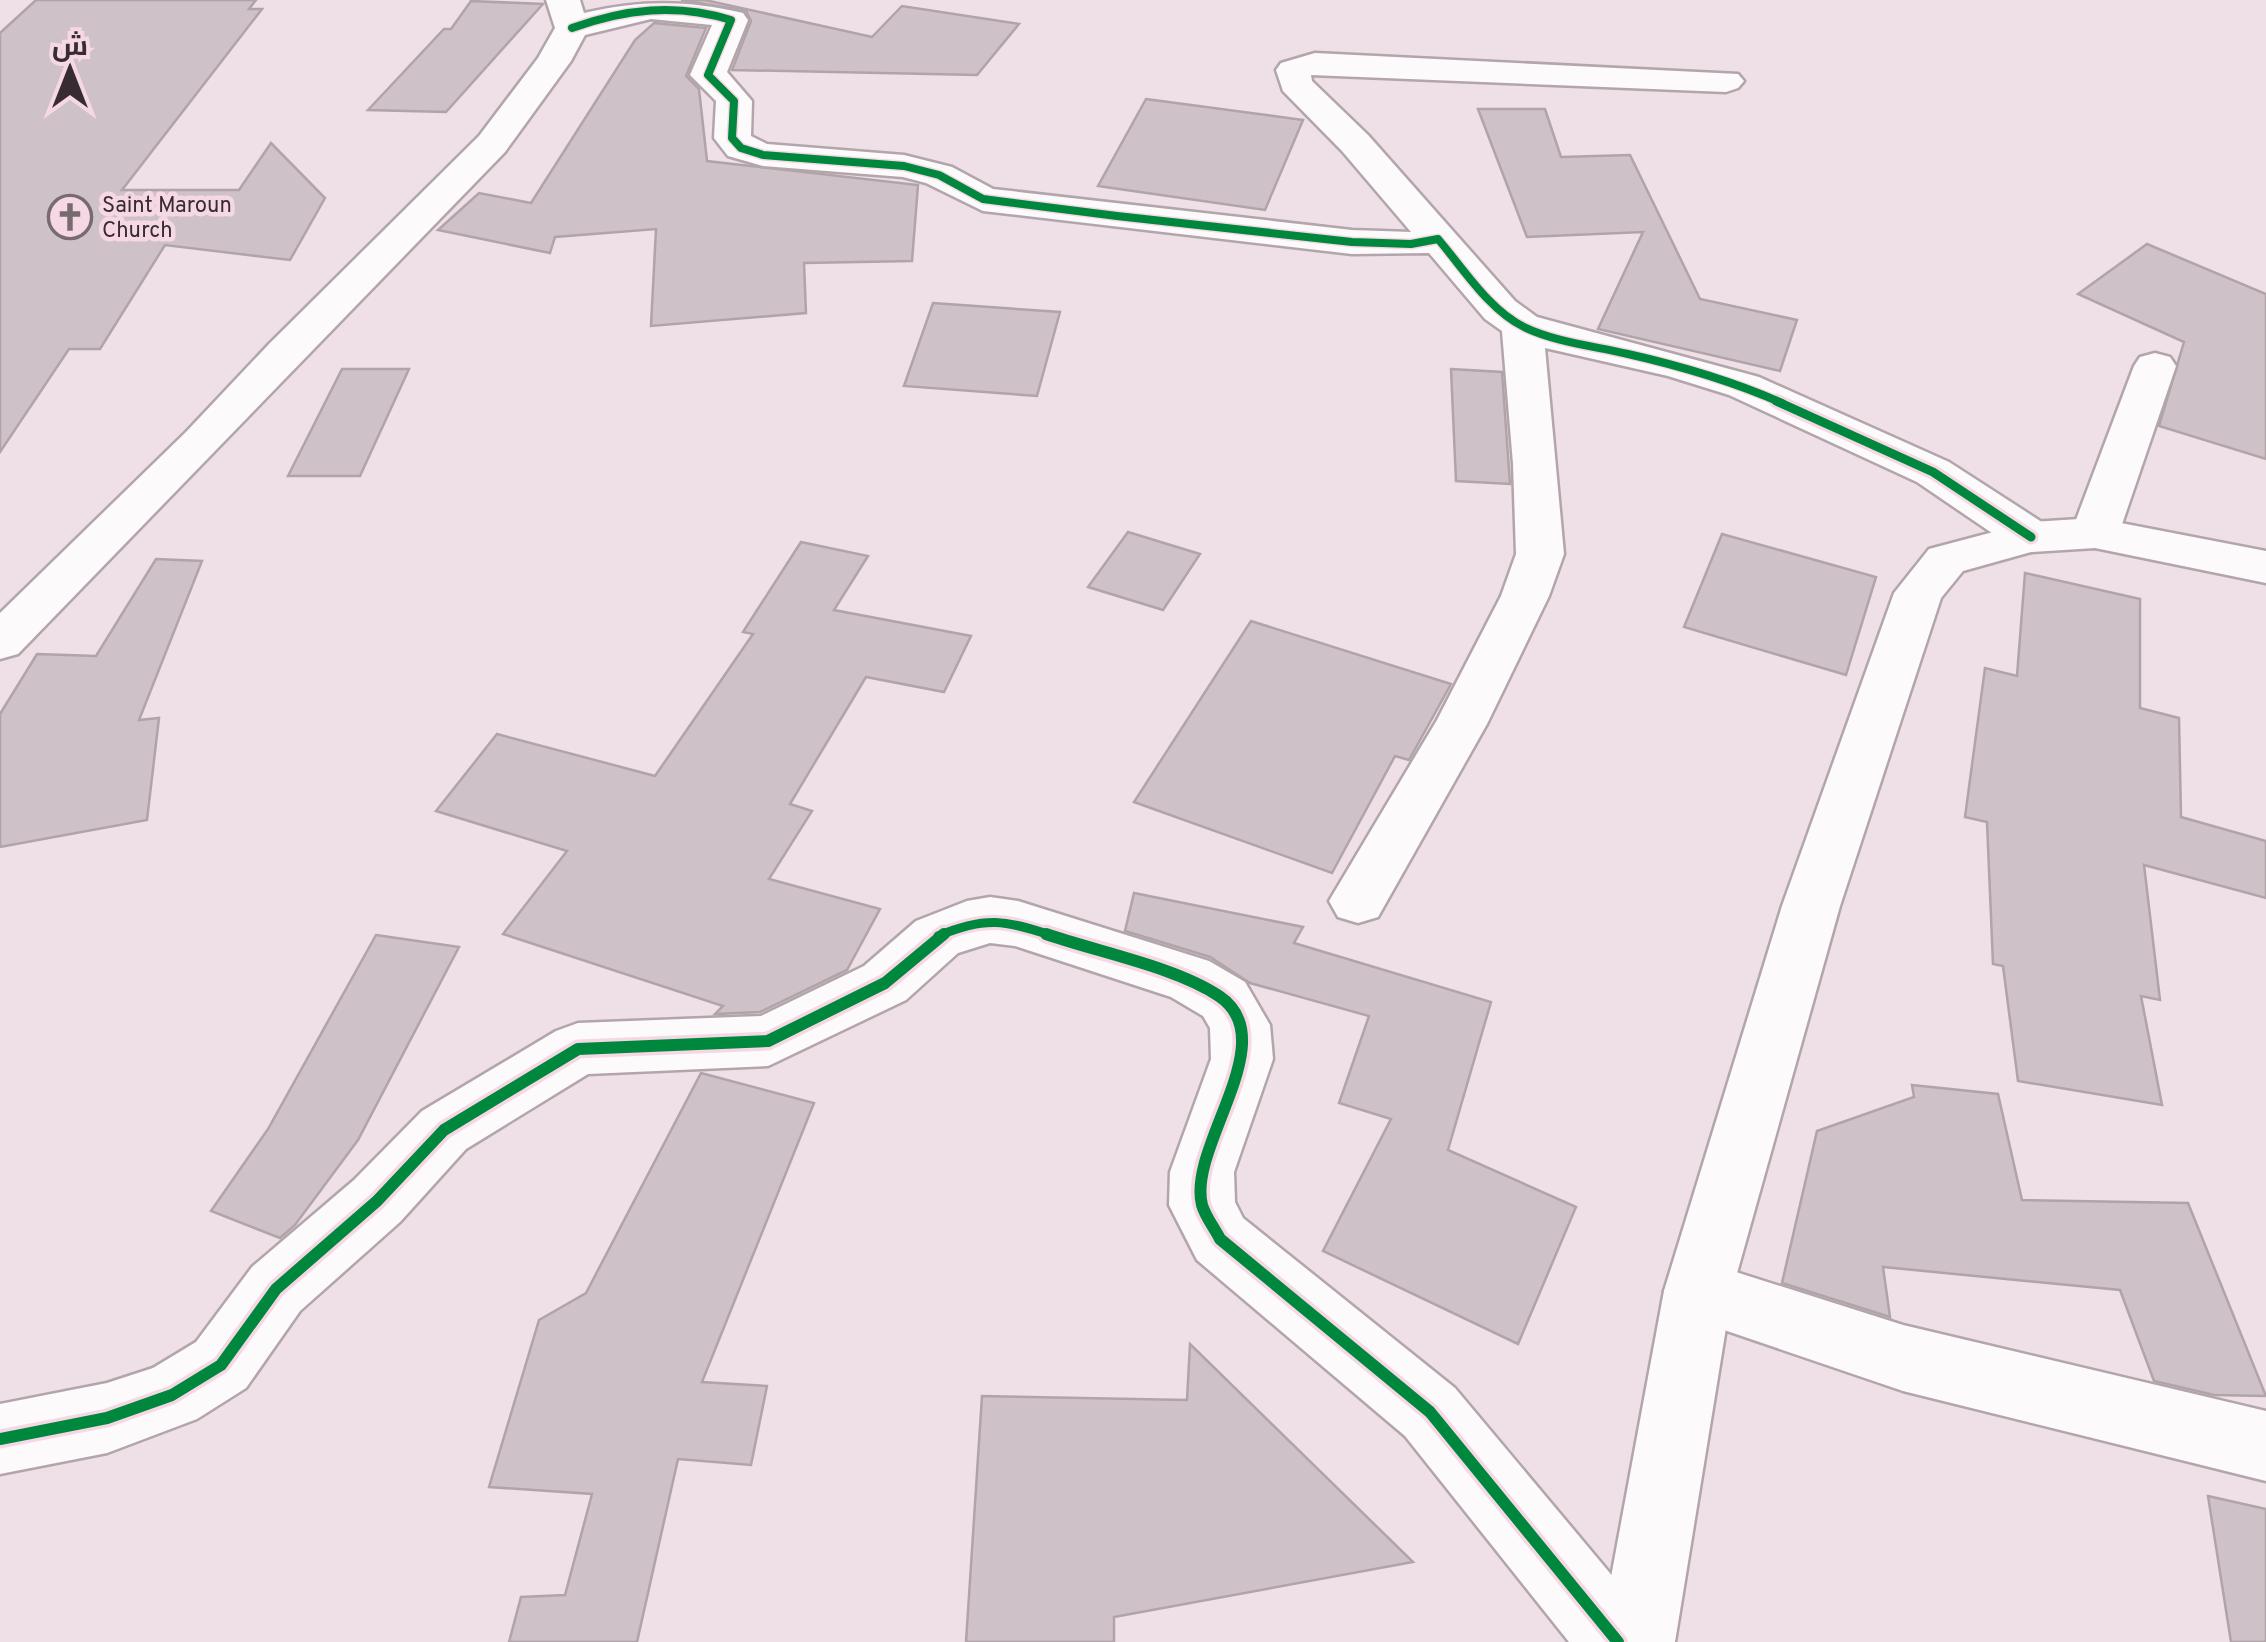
<svg xmlns="http://www.w3.org/2000/svg" width="2266" height="1642" font-family="Overpass,Cairo,sans-serif">
<rect width="100%" height="100%" fill="#efdfe6"/>
<!-- building -->
<g fill="#cec1c7" stroke="#b0a4a9" stroke-width="2.5">
<polygon points="36,0 256,0 249,9 262,9 122,190 239,190 271,143 325,198 290,260 165,245 100,349 69,349 0,452 0,33"/>
<polygon points="681,0 705,0 872,37 902,6 1019,24 977,75 732,70 751,21 746,11"/>
<polygon points="471,1 543,4 446,112 368,110 444,29 451,29"/>
<polygon points="654,23 706,28 686,76 699,89 707,161 918,185 912,261 804,263 806,313 651,326 656,229 555,237 550,253 438,230 479,193 531,203 635,40"/>
<polygon points="1146,99 1303,120 1265,210 1098,186"/>
<polygon points="1478,109 1545,109 1561,157 1630,155 1700,299 1797,320 1780,371 1598,329 1643,232 1527,237"/>
<polygon points="2147,244 2266,294 2266,459 2159,426 2184,342 2078,294"/>
<polygon points="933,303 1060,312 1037,396 904,386"/>
<polygon points="342,369 409,369 360,476 288,476"/>
<polygon points="1451,369 1502,372 1510,484 1456,481"/>
<polygon points="1128,532 1200,554 1163,610 1088,587"/>
<polygon points="1722,534 1876,577 1846,675 1684,627"/>
<polygon points="801,542 868,556 834,610 971,636 944,692 866,677 790,804 812,811 769,879 880,909 847,970 760,1012 715,1014 723,1006 503,934 567,851 436,811 497,734 655,776 753,634 743,632"/>
<polygon points="156,559 202,561 139,720 159,718 147,820 0,847 0,714 37,654 96,656"/>
<polygon points="2025,573 2140,599 2140,708 2179,718 2181,817 2266,841 2266,898 2144,865 2160,1000 2141,996 2162,1105 2018,1081 2003,966 1993,964 1987,822 1965,817 1985,668 2017,676"/>
<polygon points="1251,621 1451,684 1409,760 1395,756 1332,873 1134,802"/>
<polygon points="1134,893 1303,927 1294,943 1491,1002 1448,1150 1576,1207 1518,1344 1323,1251 1391,1119 1339,1103 1369,1016 1250,983 1210,957 1125,931"/>
<polygon points="376,935 459,947 358,1140 295,1225 280,1238 211,1211 268,1129"/>
<polygon points="701,1073 814,1103 702,1382 767,1386 751,1465 678,1459 637,1642 509,1642 521,1597 565,1595 592,1494 489,1487 539,1320 586,1293"/>
<polygon points="1912,1085 1998,1094 2022,1200 2188,1203 2266,1396 2214,1395 2154,1381 2120,1290 1883,1267 1890,1317 1782,1283 1817,1131 1914,1097"/>
<polygon points="1190,1344 1413,1562 1114,1617 1114,1642 966,1642 982,1396 1187,1400"/>
<polygon points="2208,1496 2266,1509 2266,1642 2231,1642"/>
</g>
<g fill="none" stroke-linecap="round" stroke-linejoin="round">
<defs>
<g id="street">
<path d="M546,0H580L584,13C639,0 688,0 743,13L748,20L727,72L752,101L751,136L767,144L904,155L952,167L993,189L1352,230L1411,232L1342,151L1283,91L1276,70L1281,63L1315,53L1738,74L1744,81L1738,88L1726,92L1311,75L1312,81L1368,135L1515,301L1537,317L1759,377L1949,462L2048,526L2055,537L2048,548L2031,552L2014,548L1917,482L1729,395L1668,376L1545,348L1564,554L1549,596L1487,724L1378,917L1358,923L1338,917L1329,901L1437,720L1501,596L1516,554L1513,464L1502,331L1485,319L1429,253L1352,254L983,211L926,183L903,177L763,166L728,156L714,138L716,101L690,75L712,25L651,19L585,35L571,61L505,152L18,654L0,659V613L186,432L269,344L479,136L538,58L555,28Z"/>
<polygon points="2155,353 2170,357 2176,366 2119,533 2112,544 2095,548 2078,544 2071,533 2134,366 2140,357"/>
<polygon points="990,897 1018,901 1209,961 1245,982 1270,1025 1273,1059 1234,1172 1235,1202 1243,1218 1455,1388 1645,1615 1656,1642 1569,1642 1405,1436 1197,1260 1169,1205 1170,1172 1211,1059 1210,1028 1203,1016 1171,997 1015,946 990,943 958,953 906,1000 768,1066 588,1074 466,1149 400,1222 300,1311 246,1388 197,1419 107,1453 0,1474 0,1404 107,1383 153,1368 196,1342 252,1267 354,1180 422,1111 556,1031 578,1023 761,1016 864,966 916,921 967,901"/>
<polygon points="1698,1260 1903,1325 2266,1411 2266,1481 1903,1391 1674,1313 1664,1291 1674,1269"/>
</g>
<polygon id="secondary" points="2095,518 2266,551 2266,583 2095,548 2031,552 1963,571 1941,598 1840,906 1732,1291 1675,1642 1599,1642 1664,1291 1782,906 1894,593 1929,549 2031,522"/>
</defs>
<!-- street casing -->
<use href="#street" stroke="#b2a5ab" stroke-width="5"/>
<!-- secondary casing -->
<use href="#secondary" stroke="#b2a5ab" stroke-width="5"/>
<!-- street -->
<use href="#street" fill="#fdfafb" fill-rule="evenodd"/>
<!-- secondary -->
<use href="#secondary" fill="#fdfafb" fill-rule="evenodd"/>
<defs>
<path id="cycleway-far2" d="M572,28C625,9 676,3 731,20L708,75L734,101L732,138L741,148L763,155L904,166L939,175L983,199L1117,216L1352,242L1411,244L1438,239C1463,268 1489,310 1524,327C1555,342 1594,346 1628,354C1681,366 1732,381 1782,403"/>
<g id="cycleway-far1">
<polyline points="1776,401 1933,472 2031,537"/>
<path d="M938,936C985,916 1006,920 1053,936"/>
</g>
<g id="cycleway">
<path d="M1046,934C1098,952 1176,967 1219,996C1285,1040 1187,1146 1202,1205C1205,1216 1215,1229 1220,1239L1430,1412L1618,1642"/>
<polyline points="0,1439 107,1418 172,1395 221,1365 276,1289 377,1201 444,1130 578,1049 768,1041 885,983 944,934"/>
</g>
</defs>
<!-- cycleway-far2 casing -->
<use href="#cycleway-far2" stroke="#f6d8e5" stroke-width="11"/>
<!-- cycleway-far1 casing -->
<use href="#cycleway-far1" stroke="#f6d8e5" stroke-width="15"/>
<!-- cycleway casing -->
<use href="#cycleway" stroke="#f6d8e5" stroke-width="19"/>
<!-- cycleway-far2 -->
<use href="#cycleway-far2" stroke="#00873e" stroke-width="8"/>
<!-- cycleway-far1 -->
<use href="#cycleway-far1" stroke="#00873e" stroke-width="9"/>
<!-- cycleway -->
<use href="#cycleway" stroke="#00873e" stroke-width="12"/>
</g>
<!-- icons -->
<defs>
<symbol id="church-ring" viewBox="-11 -11 22 22"><circle r="9.5" fill="#f6d8e5" stroke="#776b70" stroke-width="1.5"/><path d="M-1.2-6h2.4v3.5h3.3v2.4h-3.3V6h-2.4V-.1h-3.3v-2.4h3.3Z" fill="#776b70"/></symbol>
</defs>
<g fill-rule="evenodd">
<use href="#church-ring" x="45" y="192" width="50" height="50"/>
</g>
<g text-anchor="middle" stroke-width="9" stroke-linejoin="round" paint-order="stroke">
<!-- far-poi labels -->
<g font-size="22" fill="#372c31" stroke="#f6d8e5" text-anchor="start">
<text x="102" y="212">Saint Maroun<tspan x="102" dy="25">Church</tspan></text>
</g>
</g>
<!-- north arrow -->
<g transform="translate(70 70)" stroke="#f6d8e5" stroke-width="8" paint-order="stroke">
<path d="M0-8L18 38L0 25L-18 38Z" fill="#372c31"/>
<text y="-15" font-size="28" font-weight="bold" text-anchor="middle" fill="#372c31">ش</text>
</g>
</svg>
